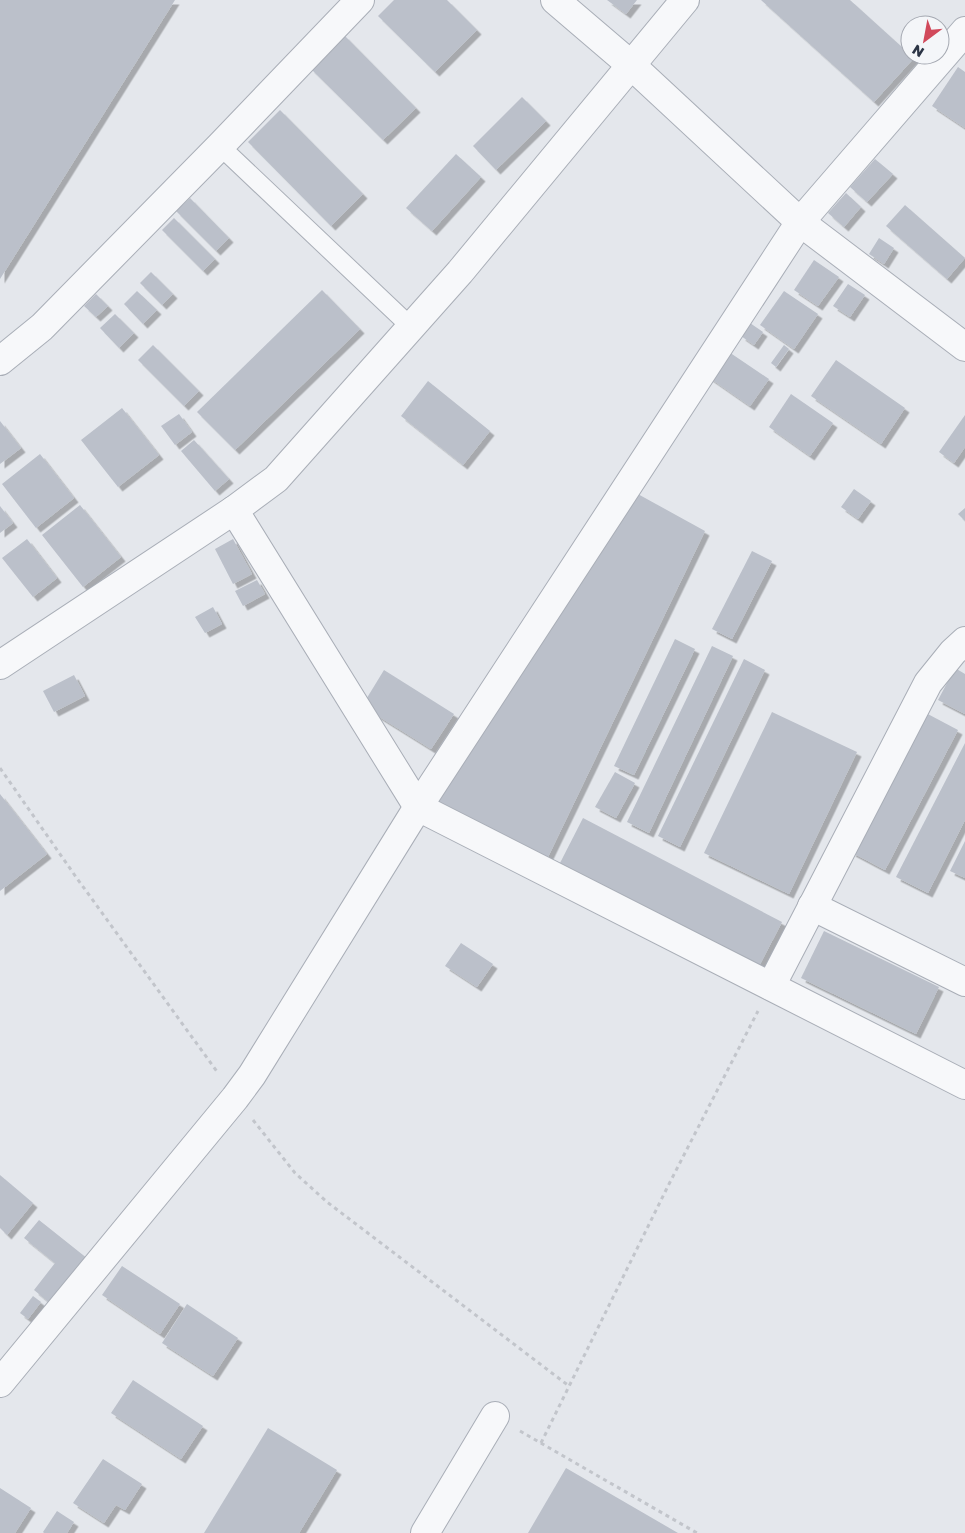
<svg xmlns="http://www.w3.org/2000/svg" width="965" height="1533" font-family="'Golos Text',sans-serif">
<defs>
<filter id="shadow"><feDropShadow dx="4.5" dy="4.5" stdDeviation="0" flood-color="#0004"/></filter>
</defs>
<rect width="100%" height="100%" fill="#e4e7ec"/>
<!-- building -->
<g fill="#bbc0ca" filter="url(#shadow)">
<polygon points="0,0 175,0 0,279"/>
<polygon points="394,0 447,0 477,30 435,72 378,16"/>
<polygon points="607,0 637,0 626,14"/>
<polygon points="761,0 850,0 914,58 874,102"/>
<polygon points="344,35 416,108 383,140 310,68"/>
<polygon points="958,67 965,72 965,128 932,106"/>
<polygon points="522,97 546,121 496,170 473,146"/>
<polygon points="280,110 363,194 331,226 248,142"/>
<polygon points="456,154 481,177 432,231 406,208"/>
<polygon points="875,159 893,174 867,202 850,187"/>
<polygon points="846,193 861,207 844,227 828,213"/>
<polygon points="190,198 229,238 216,251 176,211"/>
<polygon points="905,205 965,258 947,279 886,226"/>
<polygon points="174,218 215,259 203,271 162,230"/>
<polygon points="879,238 894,248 884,264 869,254"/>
<polygon points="814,260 839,277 818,306 794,290"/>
<polygon points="151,272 173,294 162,305 140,283"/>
<polygon points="848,284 865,295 850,317 833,306"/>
<polygon points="322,290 360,329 235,450 197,412"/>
<polygon points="137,291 157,310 143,324 124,304"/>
<polygon points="784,291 818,314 794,349 760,325"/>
<polygon points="96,294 108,306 96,317 84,306"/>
<polygon points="115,314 134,333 119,348 100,328"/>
<polygon points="750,323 763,332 754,345 741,336"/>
<polygon points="153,345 199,391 184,406 138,360"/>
<polygon points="784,345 789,349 776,367 771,363"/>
<polygon points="723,348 769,379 750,406 704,374"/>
<polygon points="836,360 905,408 881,444 811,396"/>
<polygon points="428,381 490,431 463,465 401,416"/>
<polygon points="791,394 833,423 810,456 769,427"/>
<polygon points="122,408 159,455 118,487 81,440"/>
<polygon points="179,414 192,432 175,445 161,426"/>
<polygon points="965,415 965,447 954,463 939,452"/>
<polygon points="0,421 21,448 0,464"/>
<polygon points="194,440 229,479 215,491 181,451"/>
<polygon points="40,454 74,498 36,528 2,484"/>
<polygon points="854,489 871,501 858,519 841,507"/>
<polygon points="636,493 705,531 547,859 435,802"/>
<polygon points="80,505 121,557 83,587 42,535"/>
<polygon points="0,506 13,523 0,533"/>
<polygon points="965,508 965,521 958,514"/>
<polygon points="27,539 57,578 33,597 2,558"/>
<polygon points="233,539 252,574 233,584 215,549"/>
<polygon points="752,551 772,561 732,639 712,629"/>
<polygon points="257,580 265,594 243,606 235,591"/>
<polygon points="213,607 222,624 205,633 195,617"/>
<polygon points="675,639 695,649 634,775 614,766"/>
<polygon points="712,646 733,656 649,833 627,822"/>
<polygon points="744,659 765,670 680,847 658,836"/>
<polygon points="955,668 965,674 965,714 938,700"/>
<polygon points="384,670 454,714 431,749 362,706"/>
<polygon points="74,675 85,696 54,712 43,691"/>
<polygon points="772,712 857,752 789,894 704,853"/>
<polygon points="924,712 958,730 885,870 851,852"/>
<polygon points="965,743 965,820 928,893 896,877"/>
<polygon points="615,772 635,783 616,818 595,807"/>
<polygon points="0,794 47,854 0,891"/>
<polygon points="583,818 782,922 759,966 560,863"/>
<polygon points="965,841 965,878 950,871"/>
<polygon points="824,931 939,987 916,1034 801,978"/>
<polygon points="461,943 493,964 477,987 445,966"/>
<polygon points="0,1175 33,1203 7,1235 0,1228"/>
<polygon points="39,1220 88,1259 51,1304 34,1290 55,1263 24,1238"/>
<polygon points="122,1266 180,1304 160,1334 102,1295"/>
<polygon points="33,1296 41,1302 28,1319 20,1313"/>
<polygon points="187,1304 238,1338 213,1376 162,1343"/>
<polygon points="133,1380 203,1426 181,1459 111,1413"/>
<polygon points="268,1428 337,1470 299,1533 204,1533"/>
<polygon points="103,1459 142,1484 125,1510 116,1505 104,1523 73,1503"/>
<polygon points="566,1468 678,1533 528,1533"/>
<polygon points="0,1488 31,1508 15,1533 0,1533"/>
<polygon points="57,1511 74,1522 67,1533 44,1533 43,1532"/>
</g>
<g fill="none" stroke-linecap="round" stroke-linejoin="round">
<defs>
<polyline id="service" points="220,146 411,327"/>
<g id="minor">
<polyline points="555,0 631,65 800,222 965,347"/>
<polyline points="0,361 42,327 220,146 360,0"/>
<polyline points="234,510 418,807 965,1085"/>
<polyline points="812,906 965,982"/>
<polyline points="771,986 928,683 953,652 965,641"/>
<polyline points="0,1383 235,1098 252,1075 418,807 800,222 965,31"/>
<polyline points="425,1533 495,1416"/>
</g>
<polyline id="tertiary" points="0,665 234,510 276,479 460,272 685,0"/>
</defs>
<!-- service casing -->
<use href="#service" stroke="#a9aeb7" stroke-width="20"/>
<!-- minor casing -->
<use href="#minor" stroke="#a9aeb7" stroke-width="30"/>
<!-- tertiary casing -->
<use href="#tertiary" stroke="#a9aeb7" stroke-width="30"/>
<!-- path -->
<g stroke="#c2c5cb" stroke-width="3" stroke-dasharray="4 4" stroke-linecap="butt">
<polyline points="0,768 76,877 218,1073"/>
<polyline points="253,1120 295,1173 327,1202 569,1386"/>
<polyline points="520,1431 697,1533"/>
<polyline points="541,1443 668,1186 758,1011"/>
</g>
<!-- service -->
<use href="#service" stroke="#f7f8fa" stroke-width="18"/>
<!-- minor -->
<use href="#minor" stroke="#f7f8fa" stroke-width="28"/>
<!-- tertiary -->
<use href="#tertiary" stroke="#f7f8fa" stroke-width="28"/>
</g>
<!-- north arrow -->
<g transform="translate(925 40) rotate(212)"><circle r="24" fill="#f4f6f9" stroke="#a4a8b1"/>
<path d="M0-4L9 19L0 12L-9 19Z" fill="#d1495b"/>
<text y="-8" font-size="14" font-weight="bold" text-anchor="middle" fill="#2b3445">N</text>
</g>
</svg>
